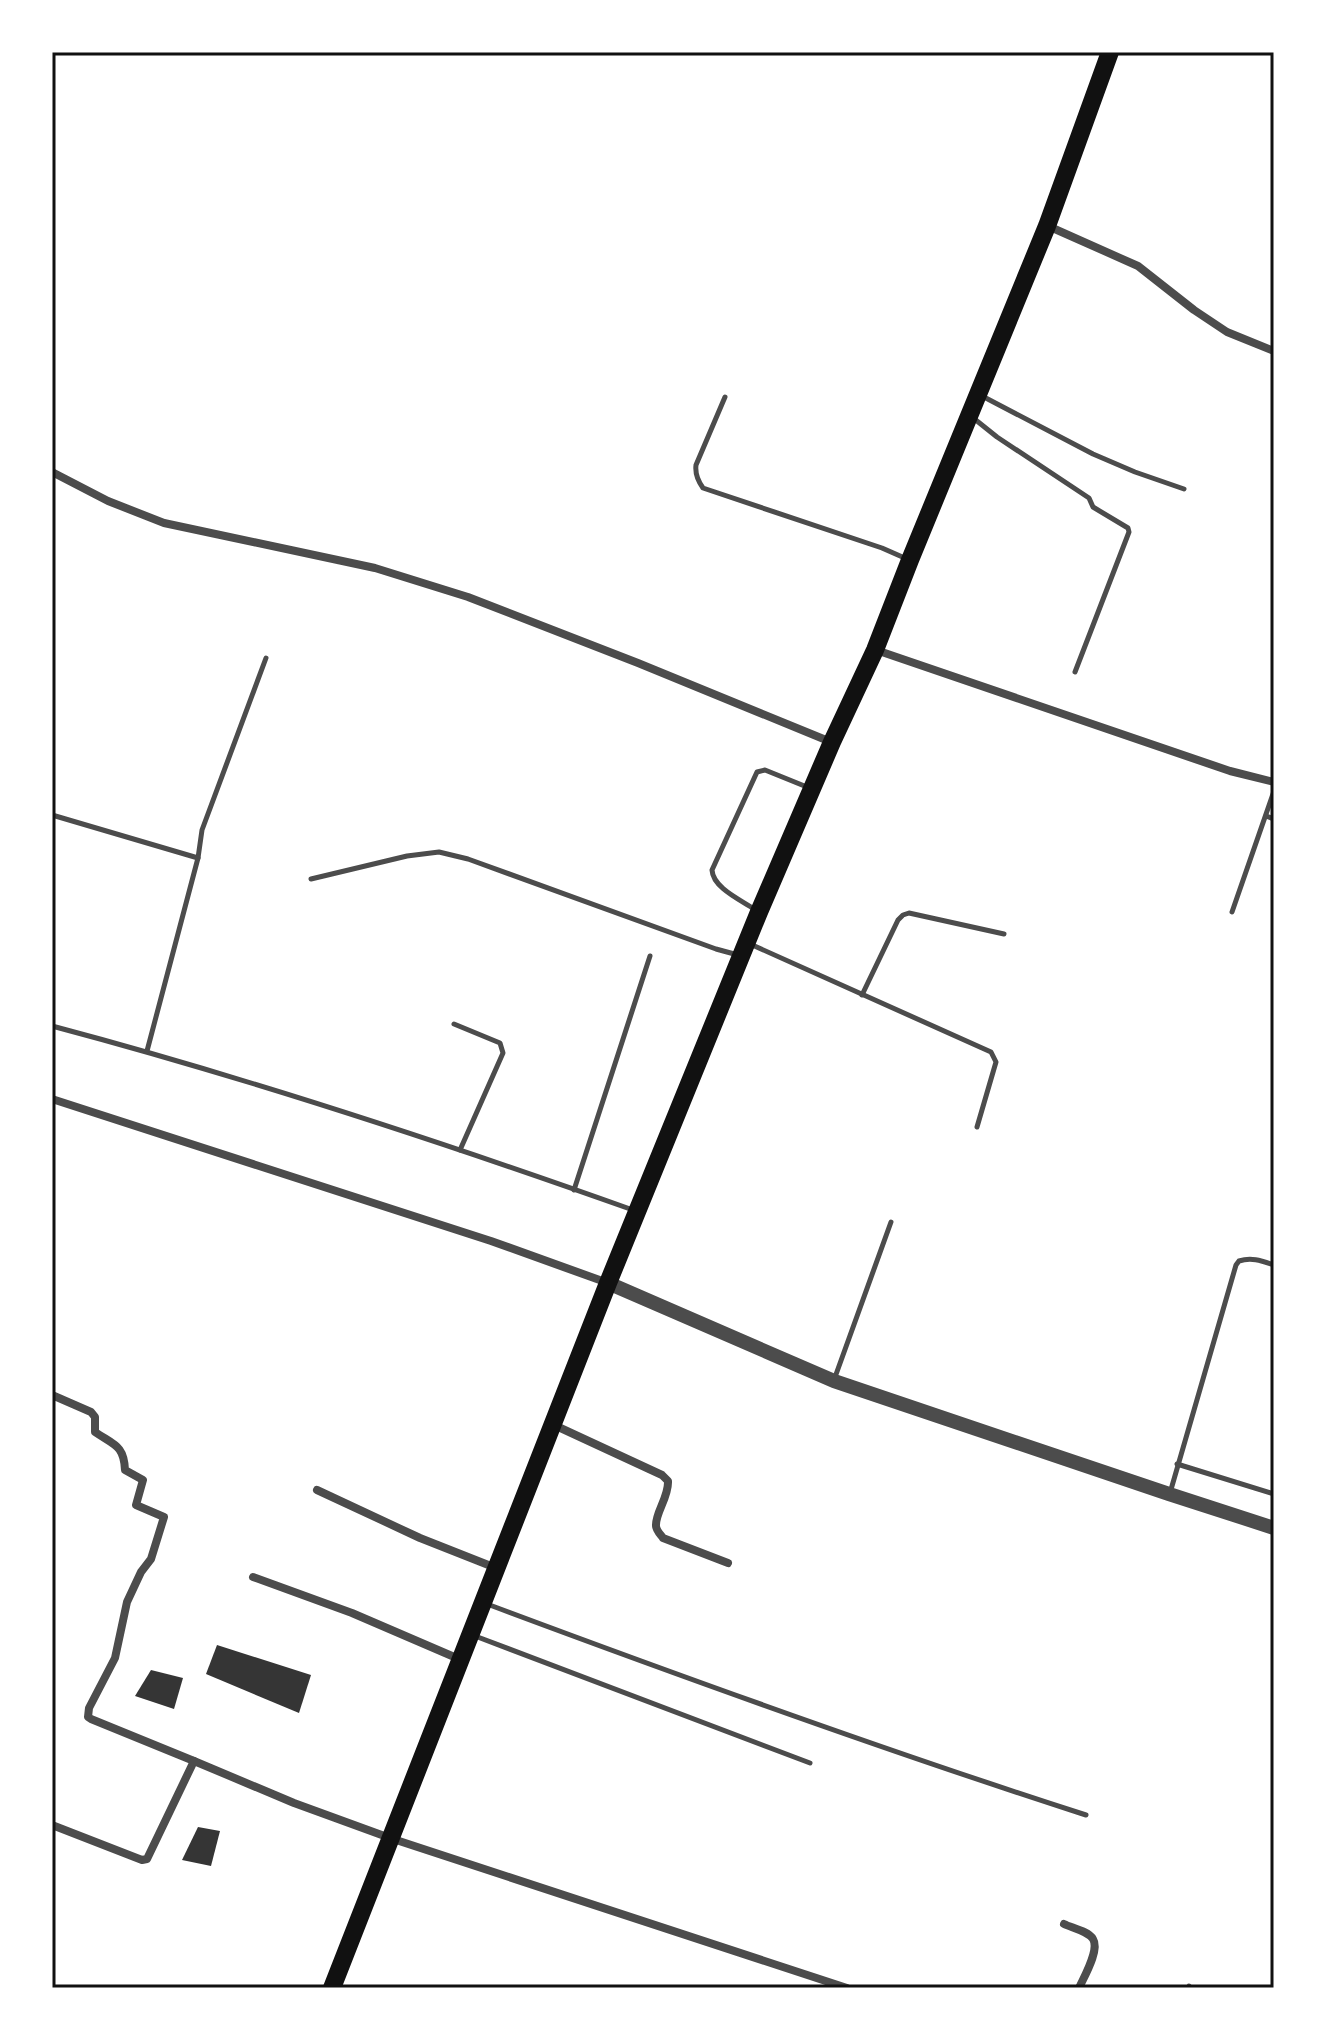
<svg xmlns="http://www.w3.org/2000/svg" width="1326" height="2040" font-family="Ubuntu,sans-serif">
<rect width="100%" height="100%" fill="#fff"/>
<!-- building -->
<g fill="#353535">
<polygon points="217,1645 311,1675 299,1713 206,1674"/>
<polygon points="151,1670 183,1678 174,1709 135,1696"/>
<polygon points="198,1827 220,1831 211,1866 182,1860"/>
</g>
<g fill="none" stroke-linecap="round" stroke-linejoin="round">
<!-- service -->
<g stroke="#4c4c4c" stroke-width="5">
<polyline points="982,396 1093,454 1135,472 1184,489"/>
<path d="M725,397L696,465C695,473 698,481 703,488L882,548L907,559"/>
<polyline points="972,417 997,437 1089,498 1093,507 1128,528 1129,532 1075,672"/>
<polyline points="52,815 198,858"/>
<polyline points="1266,816 1274,819"/>
<polyline points="311,879 407,856 439,852 468,859 716,949 738,955"/>
<path d="M754,909C741,900 713,888 712,870L757,772L765,770L807,787"/>
<polyline points="1232,912 1274,791"/>
<polyline points="750,944 991,1052 996,1062 977,1127"/>
<polyline points="862,995 898,920 903,915 909,913 1004,934"/>
<polyline points="454,1024 500,1043 503,1053 460,1150"/>
<path d="M52,1026C248,1078 442,1142 633,1210"/>
<polyline points="147,1051 198,858 202,830 266,658"/>
<polyline points="574,1190 650,956"/>
<polyline points="834,1380 891,1222"/>
<polyline points="1177,1464 1274,1494"/>
<path d="M1170,1493L1236,1265L1239,1261C1252,1257 1262,1261 1274,1265"/>
<path d="M487,1604C685,1678 884,1750 1086,1815"/>
<polyline points="475,1636 810,1763"/>
<polyline points="1188,1988 1189,1986"/>
</g>
<!-- minor -->
<g stroke="#4c4c4c" stroke-width="8">
<polyline points="1048,226 1138,266 1194,310 1227,332 1274,351"/>
<polyline points="52,472 108,501 164,523 375,568 468,597 638,663 831,742"/>
<polyline points="876,650 1230,771 1274,782"/>
<polyline points="52,1099 491,1241 608,1283"/>
<path d="M52,1395L91,1412L95,1417V1432C114,1445 124,1445 125,1470L143,1480L136,1505L164,1517L151,1559L141,1572L127,1602L115,1658L89,1708L88,1717L91,1719L194,1761"/>
<path d="M554,1425L662,1475L668,1481C669,1497 655,1513 656,1526C656,1530 660,1534 663,1538L728,1563"/>
<polyline points="317,1490 420,1538 496,1568"/>
<polyline points="253,1577 352,1613 459,1659"/>
<polyline points="52,1825 142,1860 147,1859 194,1761 294,1803 390,1838 847,1988"/>
<path d="M1064,1924C1072,1928 1088,1931 1093,1939C1100,1950 1084,1977 1079,1988"/>
</g>
<!-- tertiary -->
<polyline stroke="#4c4c4c" stroke-width="14" points="608,1283 834,1381 1169,1494 1274,1528"/>
<!-- primary -->
<polyline stroke="#111" stroke-width="18" points="332,1988 608,1283 759,912 832,742 875,650 910,560 1047,226 1110,52"/>
</g>
<!-- border -->
<rect width="1326" height="2040" fill="none" stroke="#ffffff" stroke-width="108"/>
<rect x="54" y="54" width="1218" height="1932" fill="none" stroke="#111" stroke-width="3"/>
</svg>
